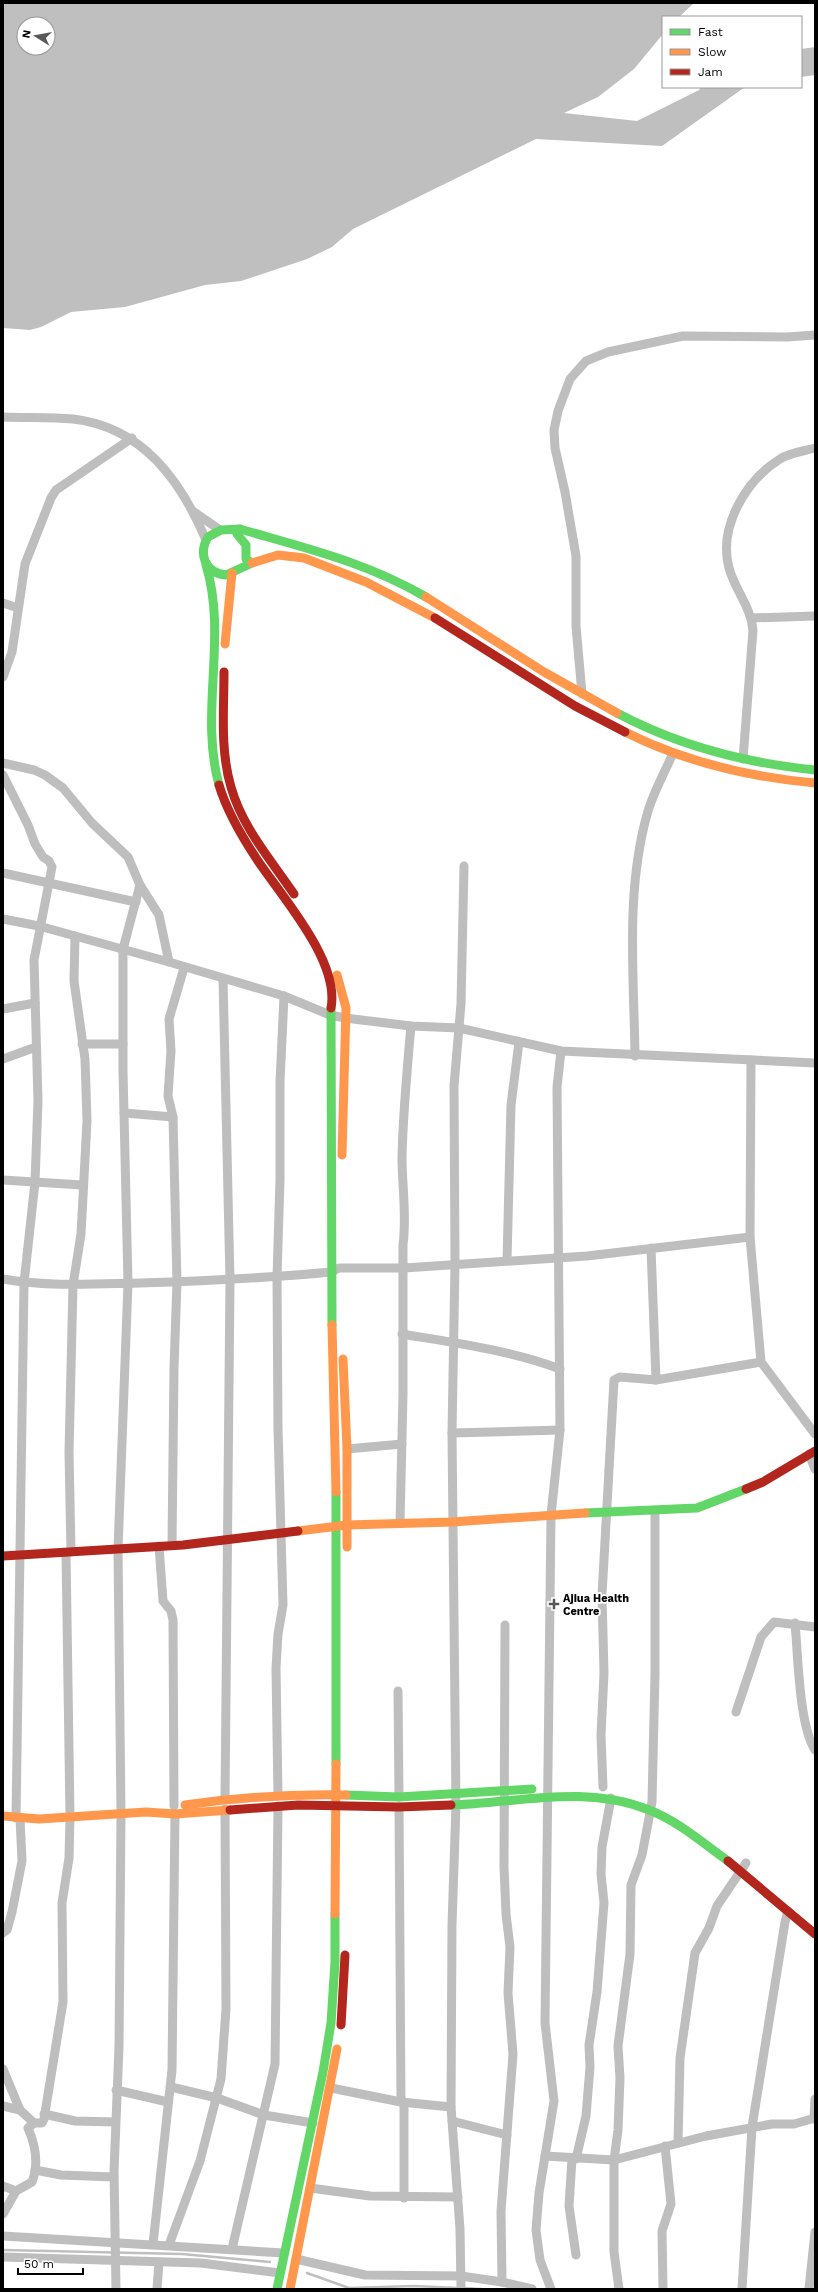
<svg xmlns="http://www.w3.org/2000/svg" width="818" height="2292" font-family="'Work Sans',sans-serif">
<rect width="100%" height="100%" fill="#fff"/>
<!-- water -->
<g fill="#bfbfbf" fill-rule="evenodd">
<path d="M3,3H694L679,17H663V34L634,69L598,97L564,113L637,121L699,90L701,87H745L662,146L536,139L353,229L332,247L307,259L241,281L205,285L125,307L71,312L41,327L30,330L3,328ZM24,24H48V48H24Z"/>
<polygon points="815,47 815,75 801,77 801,49"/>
</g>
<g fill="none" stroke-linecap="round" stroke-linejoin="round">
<!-- stream -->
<g stroke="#bfbfbf" stroke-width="2.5">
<polyline points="3,2250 182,2254 270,2262"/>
<polyline points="307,2273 349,2288 414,2286 459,2288"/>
<polyline points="464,2288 481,2289"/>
</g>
<!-- street -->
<g stroke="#bebebe" stroke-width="9">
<path d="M3,417C26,418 50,417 73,419C143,427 181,481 206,540"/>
<polyline points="194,512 220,530"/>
<polyline points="3,603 18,608"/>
<polyline points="752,618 815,616"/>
<polyline points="3,677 12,652 25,564 51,498 56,490 132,438"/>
<polyline points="582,694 576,626 576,556 565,492 555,448 554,430 558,411 570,379 586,361 608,352 683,336 787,337 815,335"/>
<path d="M743,759L753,630C751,607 735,590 729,568C718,527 746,480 780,459C789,453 804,451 815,448"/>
<polyline points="3,763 34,770 45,775 63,788 92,823 128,857 140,885 159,915 169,962"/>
<polyline points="3,775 28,825 35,844 43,857 49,861 52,867 34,960 38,1101 35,1182 24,1283 16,1818"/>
<polyline points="3,873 136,902"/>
<polyline points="3,919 39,926 169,962 284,996 330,1015 345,1018 411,1026 459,1028 561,1051 815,1063"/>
<polyline points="223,979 230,1280 225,1799"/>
<polyline points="3,1009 35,1003"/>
<polyline points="82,1044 123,1044"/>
<path d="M635,1056C634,975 625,890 648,811C654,791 665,772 673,753"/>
<polyline points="3,1059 36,1047"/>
<polyline points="751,1060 750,1237 761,1362 815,1434"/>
<polyline points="124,1113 173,1117"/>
<polyline points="3,1180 82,1185"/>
<polyline points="651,1248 656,1380"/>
<polyline points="507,1260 511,1105 519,1042"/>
<path d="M3,1279C48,1287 94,1284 140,1283C204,1281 267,1278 331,1272L339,1268H404L587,1256L750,1237"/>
<path d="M402,1334C455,1343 509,1350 560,1369"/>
<polyline points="452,1433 560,1430"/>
<polyline points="347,1449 402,1444"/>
<polyline points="809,1454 815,1469"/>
<path d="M400,1523L403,1394V1245C407,1216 402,1186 402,1157C403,1113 407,1070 411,1026"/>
<polyline points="172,1545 174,1368 177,1282 173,1117 168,1096 171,1051 169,1019 184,968"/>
<polyline points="159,1546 163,1601 171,1611 173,1620 174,1806"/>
<polyline points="71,1552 69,1452 73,1285 81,1234 87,1121 85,1059 74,981 75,936"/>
<path d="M795,1623C798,1654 799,1726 815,1750"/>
<polyline points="398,1691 399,1797"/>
<polyline points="736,1712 761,1637 774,1622 815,1627"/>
<polyline points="603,1787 601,1735 604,1673 602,1595 614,1380 620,1377 656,1380 761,1362"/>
<polyline points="278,1796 276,1668 278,1634 283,1605 278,1429 277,1277 280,1180 280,1082 284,996"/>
<polyline points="399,1807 401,2102"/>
<polyline points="3,1933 7,1930 12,1912 22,1861 20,1818"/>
<path d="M3,2069L20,2110L34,2123L28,2128C35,2144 39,2164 32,2182L16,2191L3,2214"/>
<polyline points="171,2087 217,2098 264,2115 313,2123"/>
<polyline points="331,2088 401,2102 451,2107"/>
<polyline points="116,2090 168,2102"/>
<polyline points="3,2106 20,2110"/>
<polyline points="44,2114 75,2121 115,2122"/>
<polyline points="814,2119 815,2099"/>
<polyline points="452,2121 507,2135"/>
<polyline points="34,2123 42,2123 44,2119 63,2002 62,1903 69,1858 70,1817 66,1553"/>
<polyline points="678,2143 680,2058 695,1953 709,1928 717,1906 746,1863"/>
<polyline points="545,2156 614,2160 706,2136 772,2124 794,2124 815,2118"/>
<polyline points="572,2159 569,2206 576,2255"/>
<polyline points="576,2159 586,2116 590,2067 589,2045 597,1992 604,1903 601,1874 602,1847 611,1798"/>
<polyline points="35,2170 61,2175 114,2177"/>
<polyline points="3,2186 16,2191"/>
<polyline points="310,2188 370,2196 458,2197"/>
<polyline points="404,2198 404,2102"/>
<polyline points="3,2236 284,2253"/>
<polyline points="153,2244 172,2070 175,1814"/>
<polyline points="169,2245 200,2161 221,2079 226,2009 225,1809"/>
<polyline points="232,2249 275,2064 278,1806"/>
<polyline points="3,2257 201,2263 280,2273"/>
<polyline points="296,2259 365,2275 461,2276 502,2282 532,2289"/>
<polyline points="502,2282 501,2211 513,2054 508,1993 510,1947 506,1914 504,1867 505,1625"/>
<polyline points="116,2289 114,2171 119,2047 121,1814 118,1549 128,1283 123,1071 123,949 140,885"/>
<polyline points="157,2289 159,2262"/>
<polyline points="461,2289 460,2229 451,2107 452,1925 456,1805 452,1433 455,1264 454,1086 461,1004 464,866"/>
<polyline points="551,2289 540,2260 536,2230 539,2193 554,2101 545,2023 551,1515 560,1430 557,1087 561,1051"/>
<polyline points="619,2289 614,2252 614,2160 618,2130 620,2078 618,2046 630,1954 631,1885 642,1855 652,1802 655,1674 655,1511"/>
<polyline points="663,2289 662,2231 671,2204 665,2146"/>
<polyline points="742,2289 752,2127 785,1922 788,1911"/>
<polyline points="809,2289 815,2232"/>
</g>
<!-- fast -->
<g stroke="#63d668" stroke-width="9">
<path d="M240,529C305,548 366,562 426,597"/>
<path d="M240,529L237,534L246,545V559L252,563L226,575C205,573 198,554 208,537L221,530Z"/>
<path d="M206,565C228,637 199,712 219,785"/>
<path d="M617,713C679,746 745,763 815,770"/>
<polyline points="331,1008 332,1325"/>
<polyline points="585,1513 697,1508 746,1489"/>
<polyline points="336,1764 336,1492"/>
<polyline points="346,1795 399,1797 532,1789"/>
<path d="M451,1805C518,1803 585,1784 649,1810C678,1821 703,1843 728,1861"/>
<polyline points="277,2289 323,2072 331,2023 335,1962 335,1914"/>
</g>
<!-- slow -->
<g stroke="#ff974d" stroke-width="9">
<polyline points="252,563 278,555 304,558 366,582 435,618"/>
<polyline points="426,597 544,672 617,713"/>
<polyline points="225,644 232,573"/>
<path d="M625,732C685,762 749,777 815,783"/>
<polyline points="337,975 346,1008 342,1155"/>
<polyline points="332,1325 336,1492"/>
<polyline points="343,1359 347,1449 347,1547"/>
<polyline points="298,1531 347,1525 452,1522 585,1513"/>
<path d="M185,1805C239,1797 292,1794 346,1795"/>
<polyline points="3,1816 39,1819 146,1812 175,1814 230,1810"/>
<polyline points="335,1914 336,1764"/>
<polyline points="290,2289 337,2049"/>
</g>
<!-- jam -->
<g stroke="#b3261e" stroke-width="9">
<polyline points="435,618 575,706 625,732"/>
<path d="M224,672C224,710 220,750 231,787C242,827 271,860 294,894"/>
<path d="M219,785C227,812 242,837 258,861C283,898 340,962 331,1008"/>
<polyline points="746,1489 763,1482 815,1451"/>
<polyline points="3,1556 183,1545 298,1531"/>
<polyline points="230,1810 298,1805 399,1807 451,1805"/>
<polyline points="728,1861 815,1934"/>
<polyline points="341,2025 345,1955"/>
</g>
</g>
<!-- markers -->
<path fill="#595959" stroke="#fff" stroke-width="1.5" d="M552 1598h4v4h4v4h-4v4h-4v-4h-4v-4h4z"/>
<g text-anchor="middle" stroke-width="3.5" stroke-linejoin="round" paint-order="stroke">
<!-- poi labels -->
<g font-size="11" font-weight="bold" fill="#000" stroke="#fff" text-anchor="start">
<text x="563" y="1602">Ajiua Health<tspan x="563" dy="13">Centre</tspan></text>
</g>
</g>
<!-- border -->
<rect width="818" height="2292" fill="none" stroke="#000000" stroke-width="8"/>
<!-- legend -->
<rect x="662" y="16" width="140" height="72" fill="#ffffff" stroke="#999999"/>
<rect x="670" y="29" width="20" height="6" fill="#63d668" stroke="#999999"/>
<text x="698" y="36" font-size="12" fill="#000000">Fast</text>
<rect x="670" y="49" width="20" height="6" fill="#ff974d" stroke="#999999"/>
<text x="698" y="56" font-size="12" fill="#000000">Slow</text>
<rect x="670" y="69" width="20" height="6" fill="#b3261e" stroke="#999999"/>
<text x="698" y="76" font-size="12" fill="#000000">Jam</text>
<!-- north arrow -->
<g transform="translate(36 36) rotate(281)"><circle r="19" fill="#ffffff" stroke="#999999"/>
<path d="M0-3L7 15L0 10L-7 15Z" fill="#595959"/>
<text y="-6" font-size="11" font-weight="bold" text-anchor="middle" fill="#000000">N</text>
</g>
<!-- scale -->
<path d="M18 2268v6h65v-6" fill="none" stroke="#000000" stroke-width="2"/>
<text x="24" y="2268" font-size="12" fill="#000000" stroke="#ffffff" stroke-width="3" paint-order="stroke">50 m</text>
</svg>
